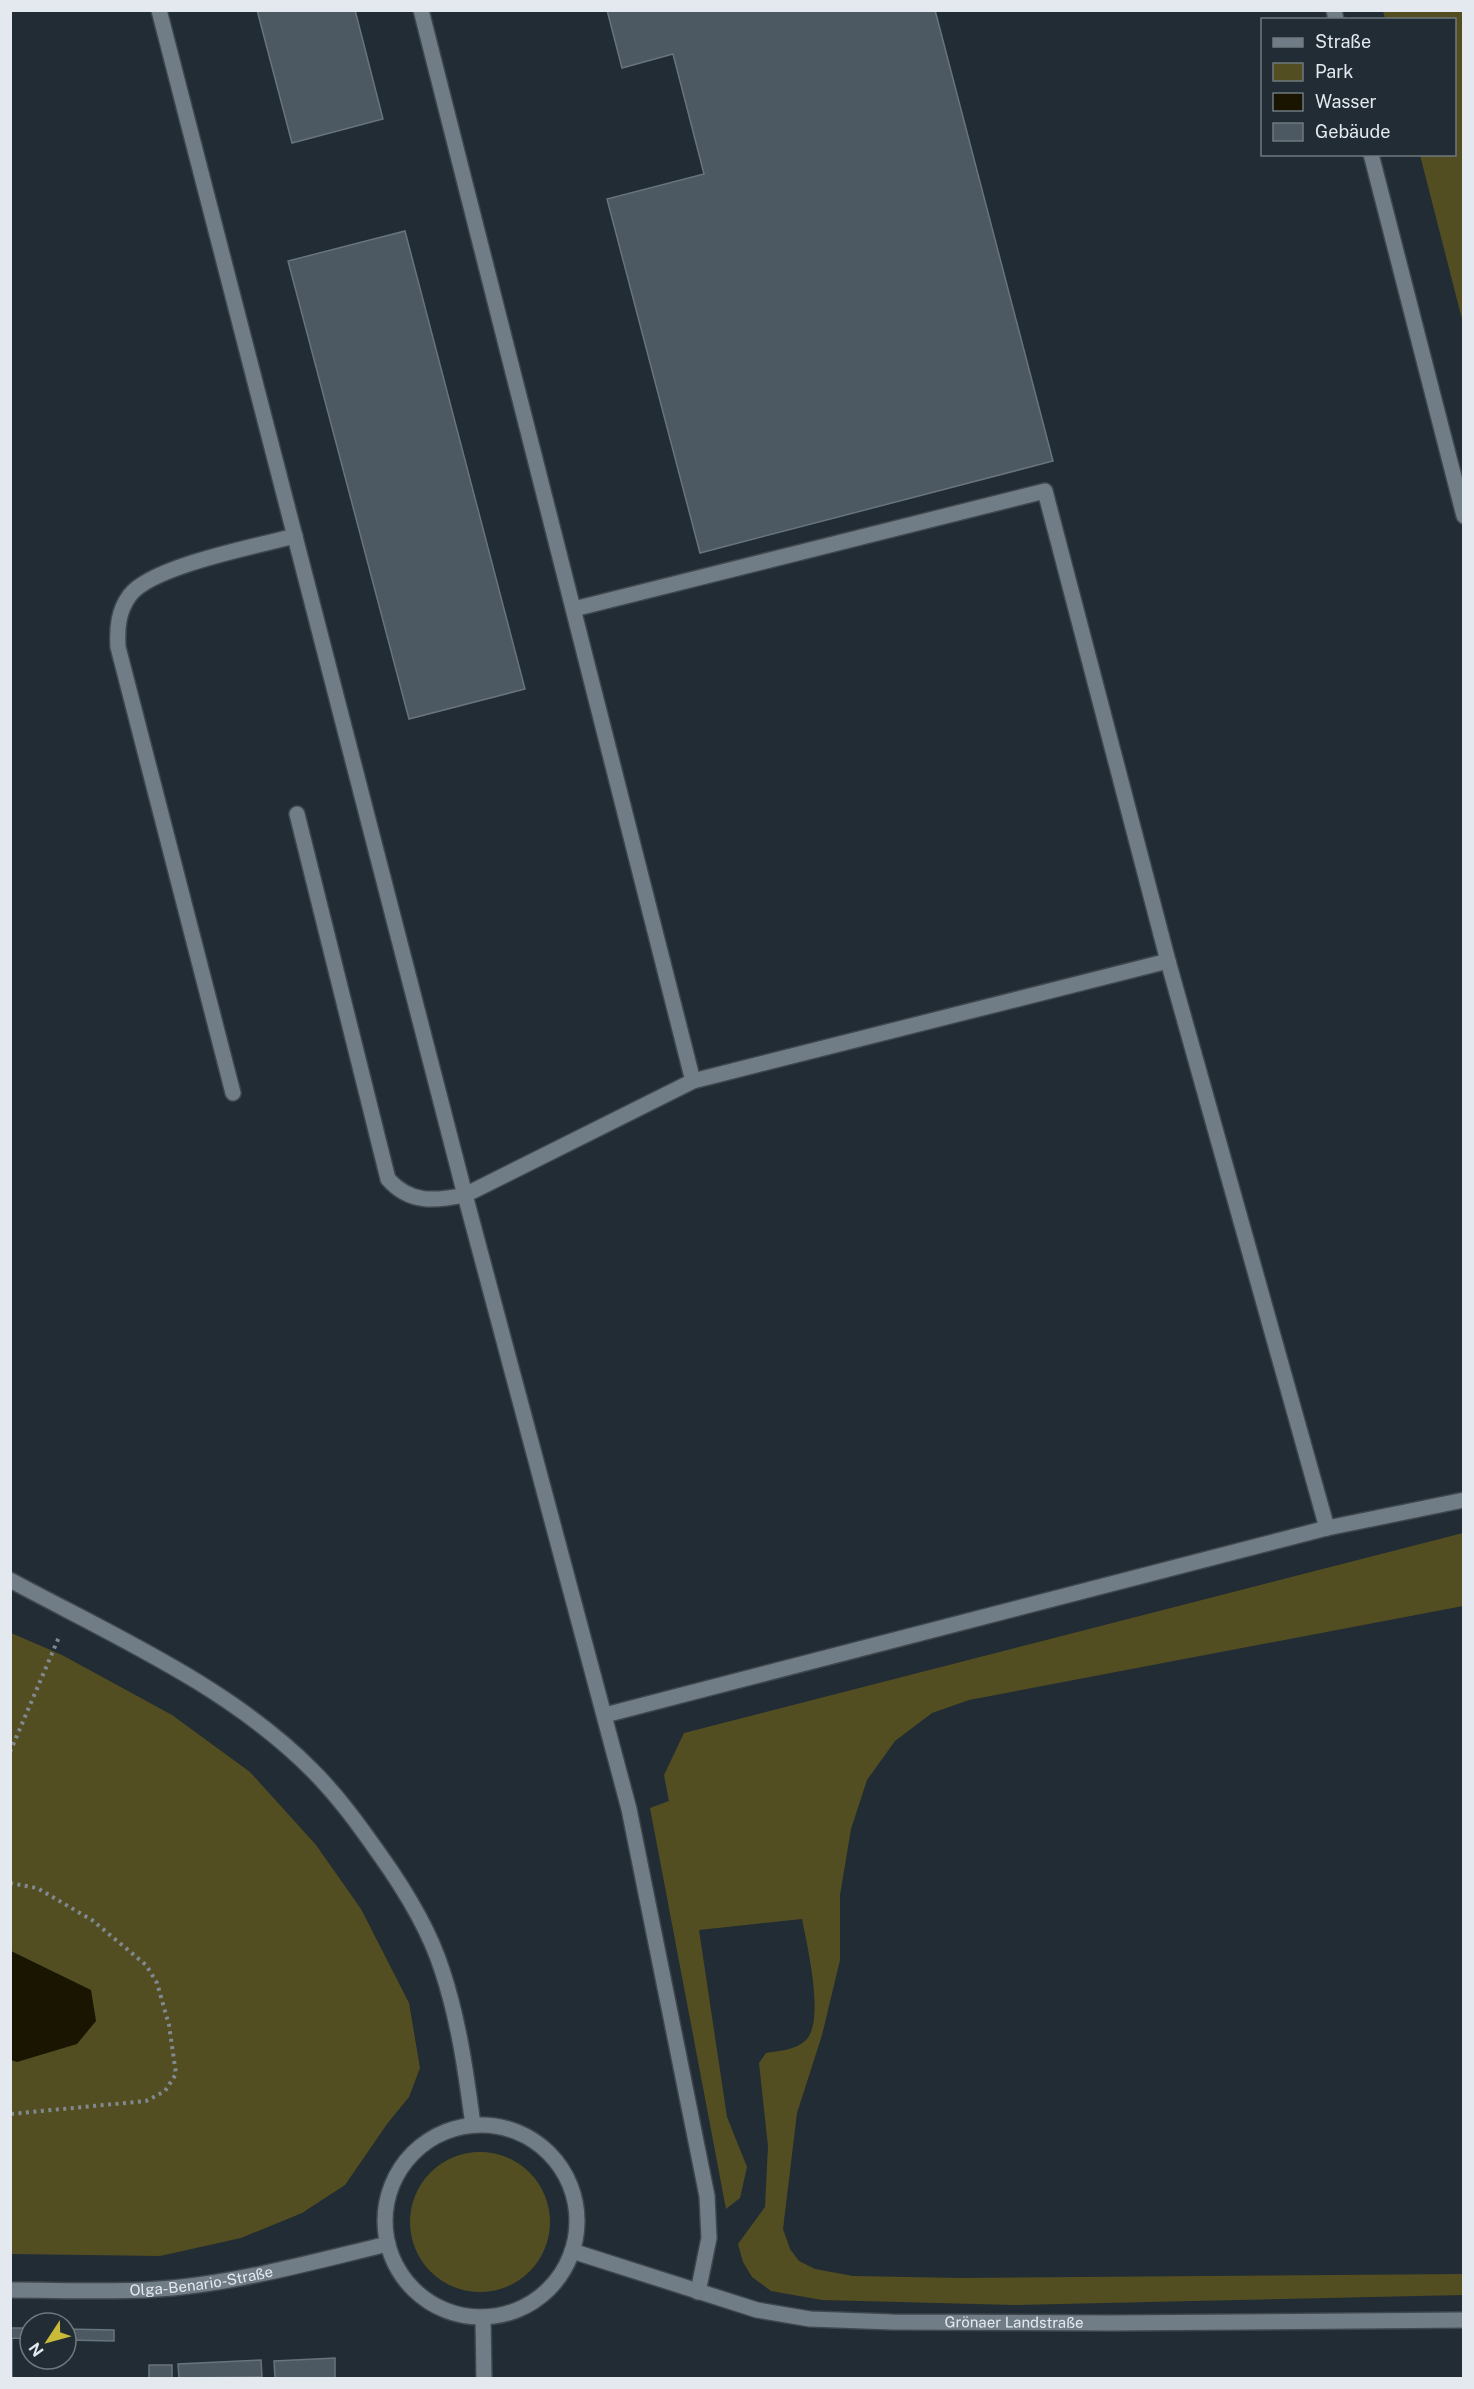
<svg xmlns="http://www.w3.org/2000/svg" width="1474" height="2389" font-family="'Public Sans',sans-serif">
<rect width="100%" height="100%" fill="#222c34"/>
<!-- green -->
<g fill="#534e21">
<polygon points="1383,11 1463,11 1463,323 1420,155 1454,154 1454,20 1385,19"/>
<path d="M1463,1533V1606L969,1700L932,1713L895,1741L867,1780L851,1829L840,1895V1960L822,2035L797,2113L783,2229L790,2249L799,2261L815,2269L853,2276L960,2278L1463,2274V2295L1015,2305L822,2300L771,2291L752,2277L743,2262L738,2244L765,2207L768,2146L759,2063L766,2053C778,2051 795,2050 805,2041C826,2023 807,1945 802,1919L699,1930L727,2117L747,2167L740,2198L726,2209L650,1808L669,1801L664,1775L684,1733Z"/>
<polygon points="11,1633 62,1655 172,1715 250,1772 316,1845 361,1909 409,2003 420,2068 409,2097 387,2124 345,2185 302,2213 241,2238 160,2256 11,2254"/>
<circle cx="480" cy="2222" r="70"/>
</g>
<!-- water -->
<polygon fill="#191500" points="11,1951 91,1990 96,2021 77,2044 17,2062 11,2060"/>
<!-- building -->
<g fill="#4d5962" stroke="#68747d" stroke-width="1.5">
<polygon points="257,10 355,10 383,119 292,143"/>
<polygon points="607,10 935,10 1053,461 700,553 607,199 704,174 673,54 622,68"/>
<polygon points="405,231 525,689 409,719 288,261"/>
<polygon points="10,2328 30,2328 30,2339 12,2338 12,2378"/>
<polygon points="66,2329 114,2330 114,2341 66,2340"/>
<polygon points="335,2358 335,2378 275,2378 274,2361"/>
<polygon points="261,2360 262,2377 179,2378 178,2364"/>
<rect x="149" y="2365" width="23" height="13"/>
</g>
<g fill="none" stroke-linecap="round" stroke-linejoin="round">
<defs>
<g id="lane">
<polyline points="159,10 465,1195 629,1809 707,2196 709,2238 698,2292"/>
<polyline points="421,10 693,1081"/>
<polyline points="1334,10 1336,20"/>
<polyline points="1371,154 1464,516"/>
<polyline points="574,609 1045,491 1168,961 1327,1528"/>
<path d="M297,814L388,1179C410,1204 435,1201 465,1195L693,1081L1168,961"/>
<path d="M233,1093L118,647C117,628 118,611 130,595C152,566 257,546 295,536"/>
<polyline points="605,1715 1327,1528 1464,1500"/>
</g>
<polyline id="street" points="483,2317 484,2378"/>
<g id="secondary">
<path d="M10,1580C112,1635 230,1687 312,1770C338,1796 359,1825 380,1855C405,1890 429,1929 442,1970C459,2021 466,2073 473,2125"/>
<circle cx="481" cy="2221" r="96"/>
<path id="s1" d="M572,2251L757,2310L810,2319L892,2322L1110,2323L1464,2320"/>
<path id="s2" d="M10,2290C64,2290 118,2293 172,2288C245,2281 316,2261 388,2244"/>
</g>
</defs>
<!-- lane casing -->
<use href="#lane" stroke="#3f474e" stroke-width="18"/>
<!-- street casing -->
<use href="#street" stroke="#3f474e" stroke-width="18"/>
<!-- secondary casing -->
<use href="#secondary" stroke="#3f474e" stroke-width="18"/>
<!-- path -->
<g stroke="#818990" stroke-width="4" stroke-dasharray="3 4.5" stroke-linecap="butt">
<polyline points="10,1752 59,1637"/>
<polyline points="10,1883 37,1888 92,1920 146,1965 157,1983 169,2025 176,2074 165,2091 146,2101 10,2114"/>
</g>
<!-- lane -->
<use href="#lane" stroke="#717d86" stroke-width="15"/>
<!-- street -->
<use href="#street" stroke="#717d86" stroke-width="15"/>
<!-- secondary -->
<use href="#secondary" stroke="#717d86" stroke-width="15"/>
</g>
<g text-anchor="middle" stroke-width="4.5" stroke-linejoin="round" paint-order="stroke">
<!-- street labels -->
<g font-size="15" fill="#e3e9ef" stroke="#222c34">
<text dy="5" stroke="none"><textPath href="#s2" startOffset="192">Olga-Benario-Straße</textPath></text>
<text dy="5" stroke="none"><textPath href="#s1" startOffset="452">Grönaer Landstraße</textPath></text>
</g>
</g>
<!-- border -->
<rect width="1474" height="2389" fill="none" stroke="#e3e9ef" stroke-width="24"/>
<!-- legend -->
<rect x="1261" y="18" width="195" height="138" fill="#222c34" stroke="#6f787f" stroke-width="1.5"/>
<rect x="1273" y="38" width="30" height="9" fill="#717d86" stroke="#6f787f" stroke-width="1.5"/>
<text x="1315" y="48" font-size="18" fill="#e3e9ef">Straße</text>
<rect x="1273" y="63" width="30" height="18" fill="#534e21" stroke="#6f787f" stroke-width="1.5"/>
<text x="1315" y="78" font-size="18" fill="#e3e9ef">Park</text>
<rect x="1273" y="93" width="30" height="18" fill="#191500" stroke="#6f787f" stroke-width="1.5"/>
<text x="1315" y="108" font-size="18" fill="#e3e9ef">Wasser</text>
<rect x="1273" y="123" width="30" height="18" fill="#4d5962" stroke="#6f787f" stroke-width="1.5"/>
<text x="1315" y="138" font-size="18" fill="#e3e9ef">Gebäude</text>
<!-- north arrow -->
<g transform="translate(48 2341) rotate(234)"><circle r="28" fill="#222c34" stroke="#6f787f" stroke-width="1.5"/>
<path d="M0-4.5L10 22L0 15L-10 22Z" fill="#c9ba3a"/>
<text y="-9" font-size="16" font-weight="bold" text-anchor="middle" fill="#e3e9ef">N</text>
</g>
</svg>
